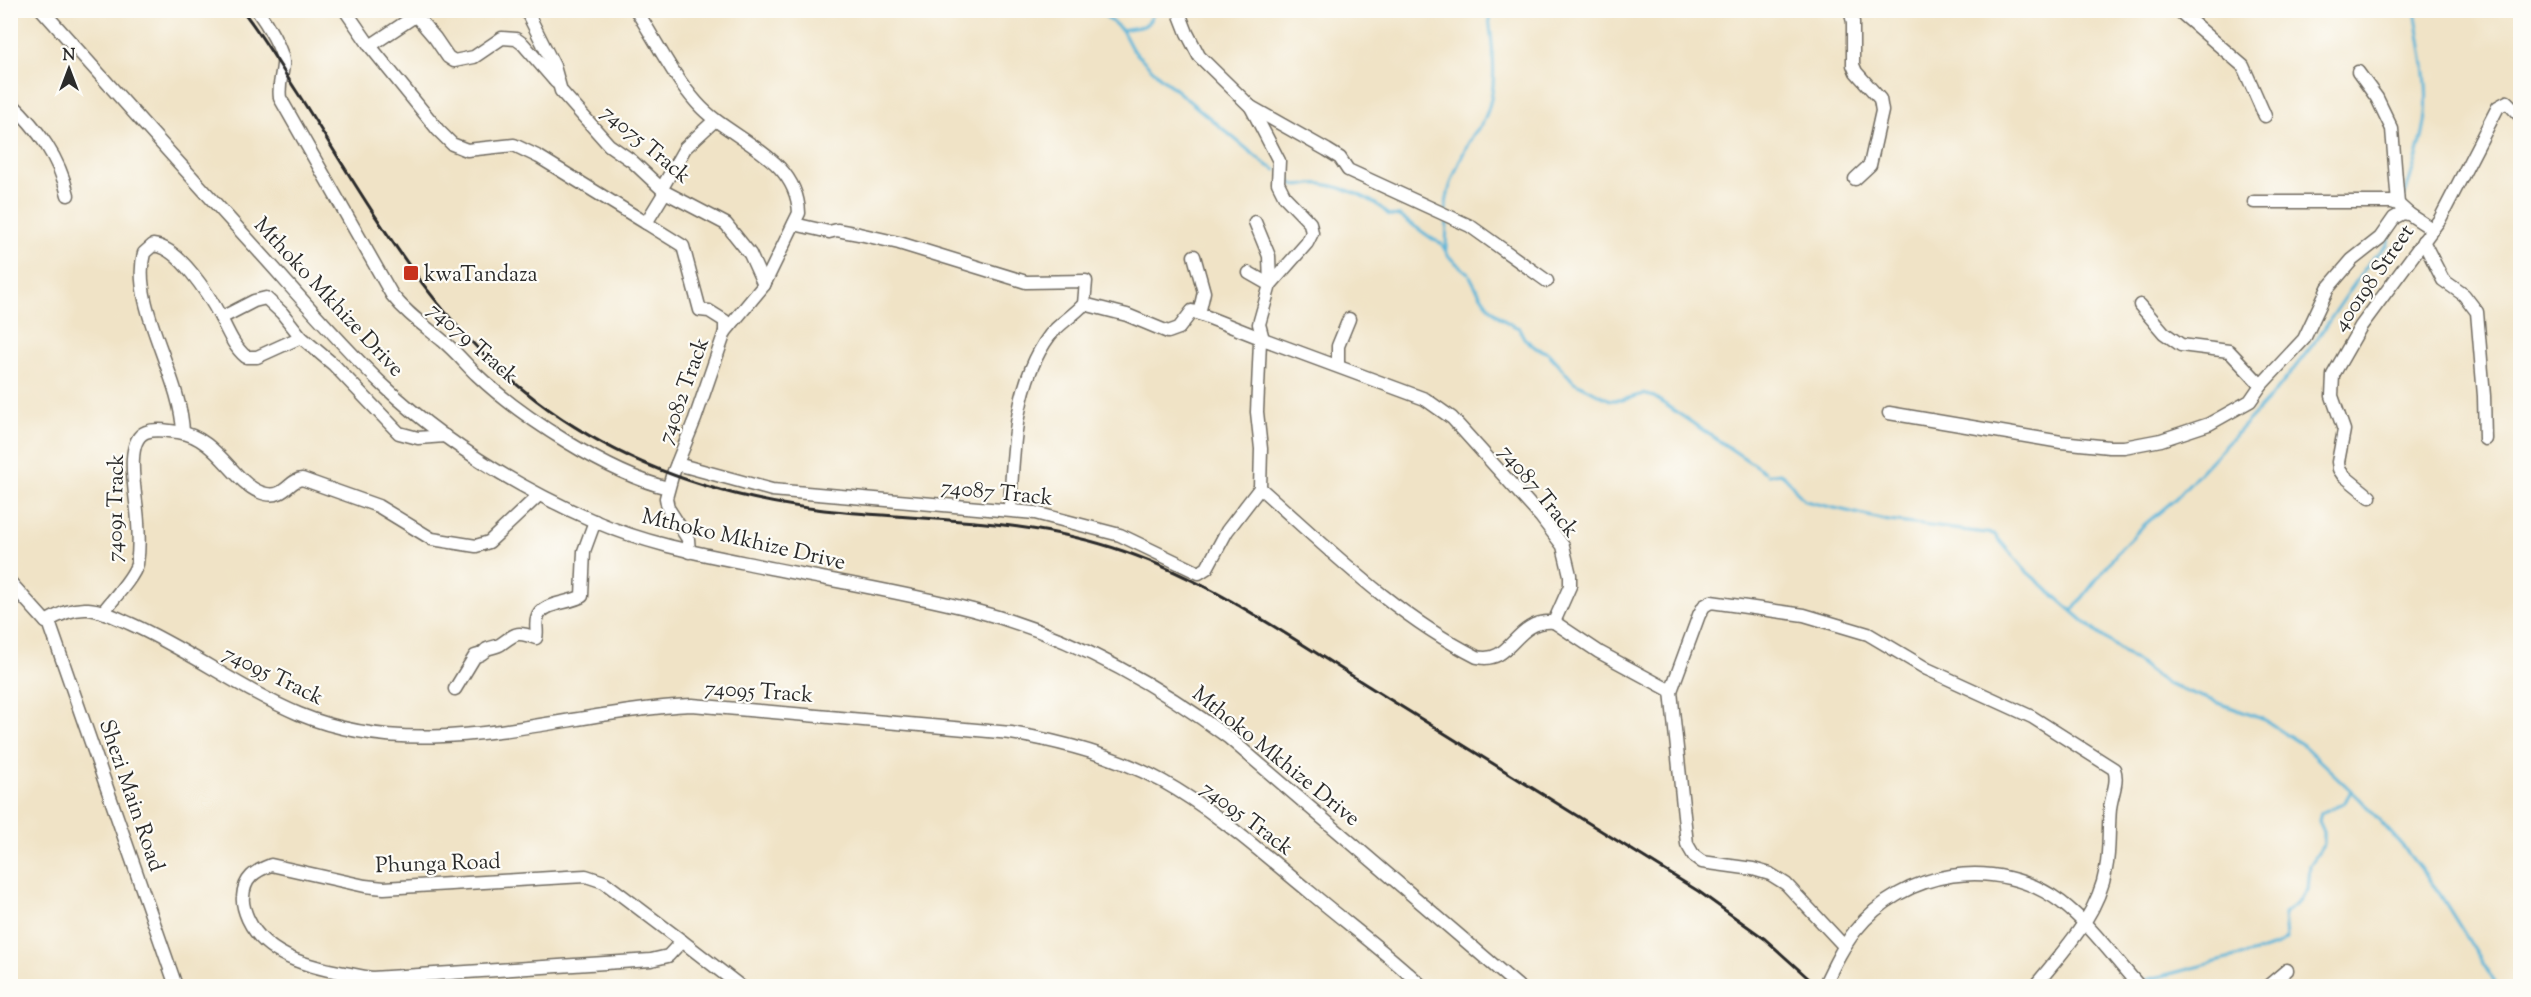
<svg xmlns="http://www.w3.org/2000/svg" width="2531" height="997" font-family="'Sorts Mill Goudy',serif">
<rect width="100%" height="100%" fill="#fdfcf7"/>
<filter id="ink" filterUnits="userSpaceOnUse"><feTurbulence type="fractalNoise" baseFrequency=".0167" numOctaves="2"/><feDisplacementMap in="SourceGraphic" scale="12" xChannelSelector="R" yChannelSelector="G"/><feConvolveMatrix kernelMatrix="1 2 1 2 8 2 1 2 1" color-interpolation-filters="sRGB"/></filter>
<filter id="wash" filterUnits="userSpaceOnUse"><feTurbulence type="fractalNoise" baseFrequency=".008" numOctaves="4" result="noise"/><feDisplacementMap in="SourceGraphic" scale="24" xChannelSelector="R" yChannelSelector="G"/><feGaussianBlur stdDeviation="1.35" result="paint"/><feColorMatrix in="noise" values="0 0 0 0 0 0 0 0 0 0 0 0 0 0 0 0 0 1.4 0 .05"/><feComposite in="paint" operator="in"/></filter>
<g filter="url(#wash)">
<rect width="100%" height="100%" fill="#f0e3c6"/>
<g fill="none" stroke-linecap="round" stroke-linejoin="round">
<!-- stream -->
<g stroke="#5cb5d9" stroke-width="3">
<polyline points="1098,10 1122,30 1132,49 1158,75 1265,164 1276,170"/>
<path d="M1122,30C1142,25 1146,32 1155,10"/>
<path d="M1283,175C1302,194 1299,182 1321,184C1345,187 1373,198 1389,215L1400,216L1434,240L1441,243L1449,257L1468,273"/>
<path d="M2403,200C2412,173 2423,142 2426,114C2429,80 2420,43 2415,10"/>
<path d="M1446,210C1445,190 1463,152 1473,135C1476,130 1482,126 1484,120C1499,89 1493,51 1489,18"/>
<polyline points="1446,249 1447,219"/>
<path d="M1470,276C1480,297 1496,320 1519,328L1524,338L1536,348L1548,353L1574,382L1610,400H1622L1644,394L1654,397L1765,472"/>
<path d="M1768,475L1780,473C1790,478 1795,492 1805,501L1889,521L1994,534L2026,571L2095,631L2167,684L2265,720L2303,745L2360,799L2400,843L2438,891L2497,986"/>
<polyline points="2073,610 2117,553 2144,525 2173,501 2278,389 2314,343 2370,261 2387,245 2391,232"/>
<polyline points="2146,980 2263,950 2278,945 2286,939 2284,914 2300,901 2308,890 2310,865 2324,844 2324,832 2319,821 2321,813 2345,802 2351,791"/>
</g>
</g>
</g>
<g filter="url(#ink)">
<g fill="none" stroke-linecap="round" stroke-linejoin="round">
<defs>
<g id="minor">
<path d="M42,10C110,86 177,161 245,236C290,285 334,338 382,384C443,442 517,487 594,521C642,542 695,553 746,563C822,579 898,591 973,610C1067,634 1152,681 1229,738L1518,986"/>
<path d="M257,10C265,21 285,52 283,65C282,77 278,85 280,98L392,295C407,314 425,326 443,341C455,351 465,363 476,374C520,416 609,474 668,488"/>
<polyline points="345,10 370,46 438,130 452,144 467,150 514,145 539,157 646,223"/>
<polyline points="411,10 435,38 448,57 454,61 474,57 502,38 516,39 523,44 556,82"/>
<polyline points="526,10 554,66 561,91 609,145 632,161 665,192 726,224 750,254 764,285"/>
<path d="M636,10C656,41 673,76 697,103C729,140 797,155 799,213L764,285L725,332L695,419L672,476L666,498L668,508L688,539L689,552"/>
<polyline points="1178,10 1187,33 1199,56 1251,107 1327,150 1340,158 1348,170 1470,226 1547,281"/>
<polyline points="1850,10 1853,22 1853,65 1856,72 1880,99 1882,111 1870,165 1855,179"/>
<polyline points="2178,10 2243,66 2265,116"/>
<polyline points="370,46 421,12"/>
<polyline points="2358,72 2377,98 2392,129 2398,204"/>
<path d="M10,102C38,129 59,157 68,195"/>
<polyline points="1251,107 1279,161 1278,183 1285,197 1310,223 1312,233 1307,243 1270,285 1259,324 1263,339"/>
<polyline points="662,188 685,148 714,121"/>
<polyline points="665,192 646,223 683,246 700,310 709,311 725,321 725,332"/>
<polyline points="2254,202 2392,202 2398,204 2409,214"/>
<polyline points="1255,222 1269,256 1270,285"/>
<polyline points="794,224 829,232 837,230 859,234 899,243 1026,282 1086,281 1084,304 1127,315 1168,332 1179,328 1192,311 1263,339"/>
<polyline points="2423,241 2443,280 2464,295 2477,312 2484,396 2485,439"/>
<polyline points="1194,256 1204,292 1199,314"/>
<polyline points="1249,273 1270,285"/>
<polyline points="2140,305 2164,333 2181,345 2229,351 2261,385 2304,339 2328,288 2352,260 2380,238 2394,218 2403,213 2409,214 2432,229"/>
<polyline points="221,318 254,301 266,298 282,313 301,337"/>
<path d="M1263,339L1425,399L1452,418L1541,517L1563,546L1570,575V586L1554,622C1513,619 1513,665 1477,657C1394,615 1329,549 1260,488L1261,449L1257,412L1260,341Z"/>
<polyline points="1338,366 1338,346 1349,319"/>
<polyline points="1889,413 2061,442 2109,447 2124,447 2161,440 2209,424 2250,401 2261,385"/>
<path d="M183,433C182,377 130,305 144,253L153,245C179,247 209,295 221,318C228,332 234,347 246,357H257L301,337L334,365L399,433L418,438L445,436"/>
<polyline points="677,464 772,490 1035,513 1120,535 1199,573 1207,568 1227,531 1260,488"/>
<polyline points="2370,497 2343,475 2339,469 2338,462 2344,430 2332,396 2333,375 2361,326 2440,219 2498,107 2507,102 2520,116"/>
<path d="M1010,510C1013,453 1014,383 1050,335C1059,324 1074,315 1084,304"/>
<polyline points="10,582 46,622 49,622 176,986"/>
<path d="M103,612C112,600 134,577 137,564C139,551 139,536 138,523C138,502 122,441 146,432C156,428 168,431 178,432C219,437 235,488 266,494C285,498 289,480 302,479L378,506L432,539L476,546L489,542L539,495"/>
<path d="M46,622C59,614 72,608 88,609C103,610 117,618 131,624C189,650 240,689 299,714C427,767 562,711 692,705L1011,733C1063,742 1116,756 1162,781C1216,811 1263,854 1311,893C1348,924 1387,953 1422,986"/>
<polyline points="1554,622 1599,652 1671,691"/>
<path d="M455,689L475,656C482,655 482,653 487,649C491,647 497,647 501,644C516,633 517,631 536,638C538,632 535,625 537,619C541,602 569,604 582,596L584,551L595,521"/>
<path d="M271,865L365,886L384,888L567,877L586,876L604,882L682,941L668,956L651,960L372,978C328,970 269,964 248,919C245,912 242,904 243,897C244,878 255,871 271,865Z"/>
<polyline points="682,941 740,986"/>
<path d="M1844,946L1786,884L1770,874L1753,869L1702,862L1694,856L1687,844L1671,691L1699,615L1704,606L1711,602L1804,615L1868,634L1927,669L2032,717L2114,769C2119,782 2111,796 2110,809C2108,829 2110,850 2106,869C2098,916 2063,951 2035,986"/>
<path d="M1824,986C1833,967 1842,948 1855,931C1904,869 1997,855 2061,902C2091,925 2114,958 2139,986"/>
<polyline points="2268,986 2287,970"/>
</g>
</defs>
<!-- minor casing -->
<use href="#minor" stroke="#706b61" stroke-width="15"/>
<!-- minor -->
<use href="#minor" stroke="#fff" stroke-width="12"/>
<!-- rail -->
<path stroke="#2b2b2b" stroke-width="3" d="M242,10C263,36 279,65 297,92C367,201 430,320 536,400C620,464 719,498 824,510C924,521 1026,517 1123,551C1210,581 1287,635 1365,684C1476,753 1587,822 1698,891L1765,939L1817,986"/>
</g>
</g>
<!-- markers -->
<rect fill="#c8321e" stroke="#fdfcf7" stroke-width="2" x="403" y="265" width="16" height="16" rx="3"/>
<g text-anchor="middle" stroke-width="4.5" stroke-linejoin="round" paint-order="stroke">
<!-- street labels -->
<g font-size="22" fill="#2b2b2b" stroke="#fdfcf7">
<text transform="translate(647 143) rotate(40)" y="8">74075 Track</text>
<text transform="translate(2372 277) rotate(-55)" y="8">400198 Street</text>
<text transform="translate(330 296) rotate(47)" y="8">Mthoko Mkhize Drive</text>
<text transform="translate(474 342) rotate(41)" y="8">74079 Track</text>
<text transform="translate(682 390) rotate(-70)" y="8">74082 Track</text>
<text transform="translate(1540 490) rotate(51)" y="8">74087 Track</text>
<text transform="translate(997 491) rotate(6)" y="8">74087 Track</text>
<text transform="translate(114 508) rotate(-89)" y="8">74091 Track</text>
<text transform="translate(744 538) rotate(13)" y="8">Mthoko Mkhize Drive</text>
<text transform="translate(274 674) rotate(26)" y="8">74095 Track</text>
<text transform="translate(759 690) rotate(4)" y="8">74095 Track</text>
<text transform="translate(1277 755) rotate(39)" y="8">Mthoko Mkhize Drive</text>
<text transform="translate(133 795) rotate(71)" y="8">Shezi Main Road</text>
<text transform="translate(1248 817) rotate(37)" y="8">74095 Track</text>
<text transform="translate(438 862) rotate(-2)" y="8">Phunga Road</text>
</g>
<!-- poi labels -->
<g font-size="22" fill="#2b2b2b" stroke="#fdfcf7" text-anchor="start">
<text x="424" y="281">kwaTandaza</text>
</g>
</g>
<!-- margin -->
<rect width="2531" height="997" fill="none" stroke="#fdfcf7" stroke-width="36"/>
<!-- north arrow -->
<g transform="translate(69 69)" stroke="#fdfcf7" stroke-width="4.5" paint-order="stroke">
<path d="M0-4.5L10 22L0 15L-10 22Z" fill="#2b2b2b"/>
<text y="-9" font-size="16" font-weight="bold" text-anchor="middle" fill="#2b2b2b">N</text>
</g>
</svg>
